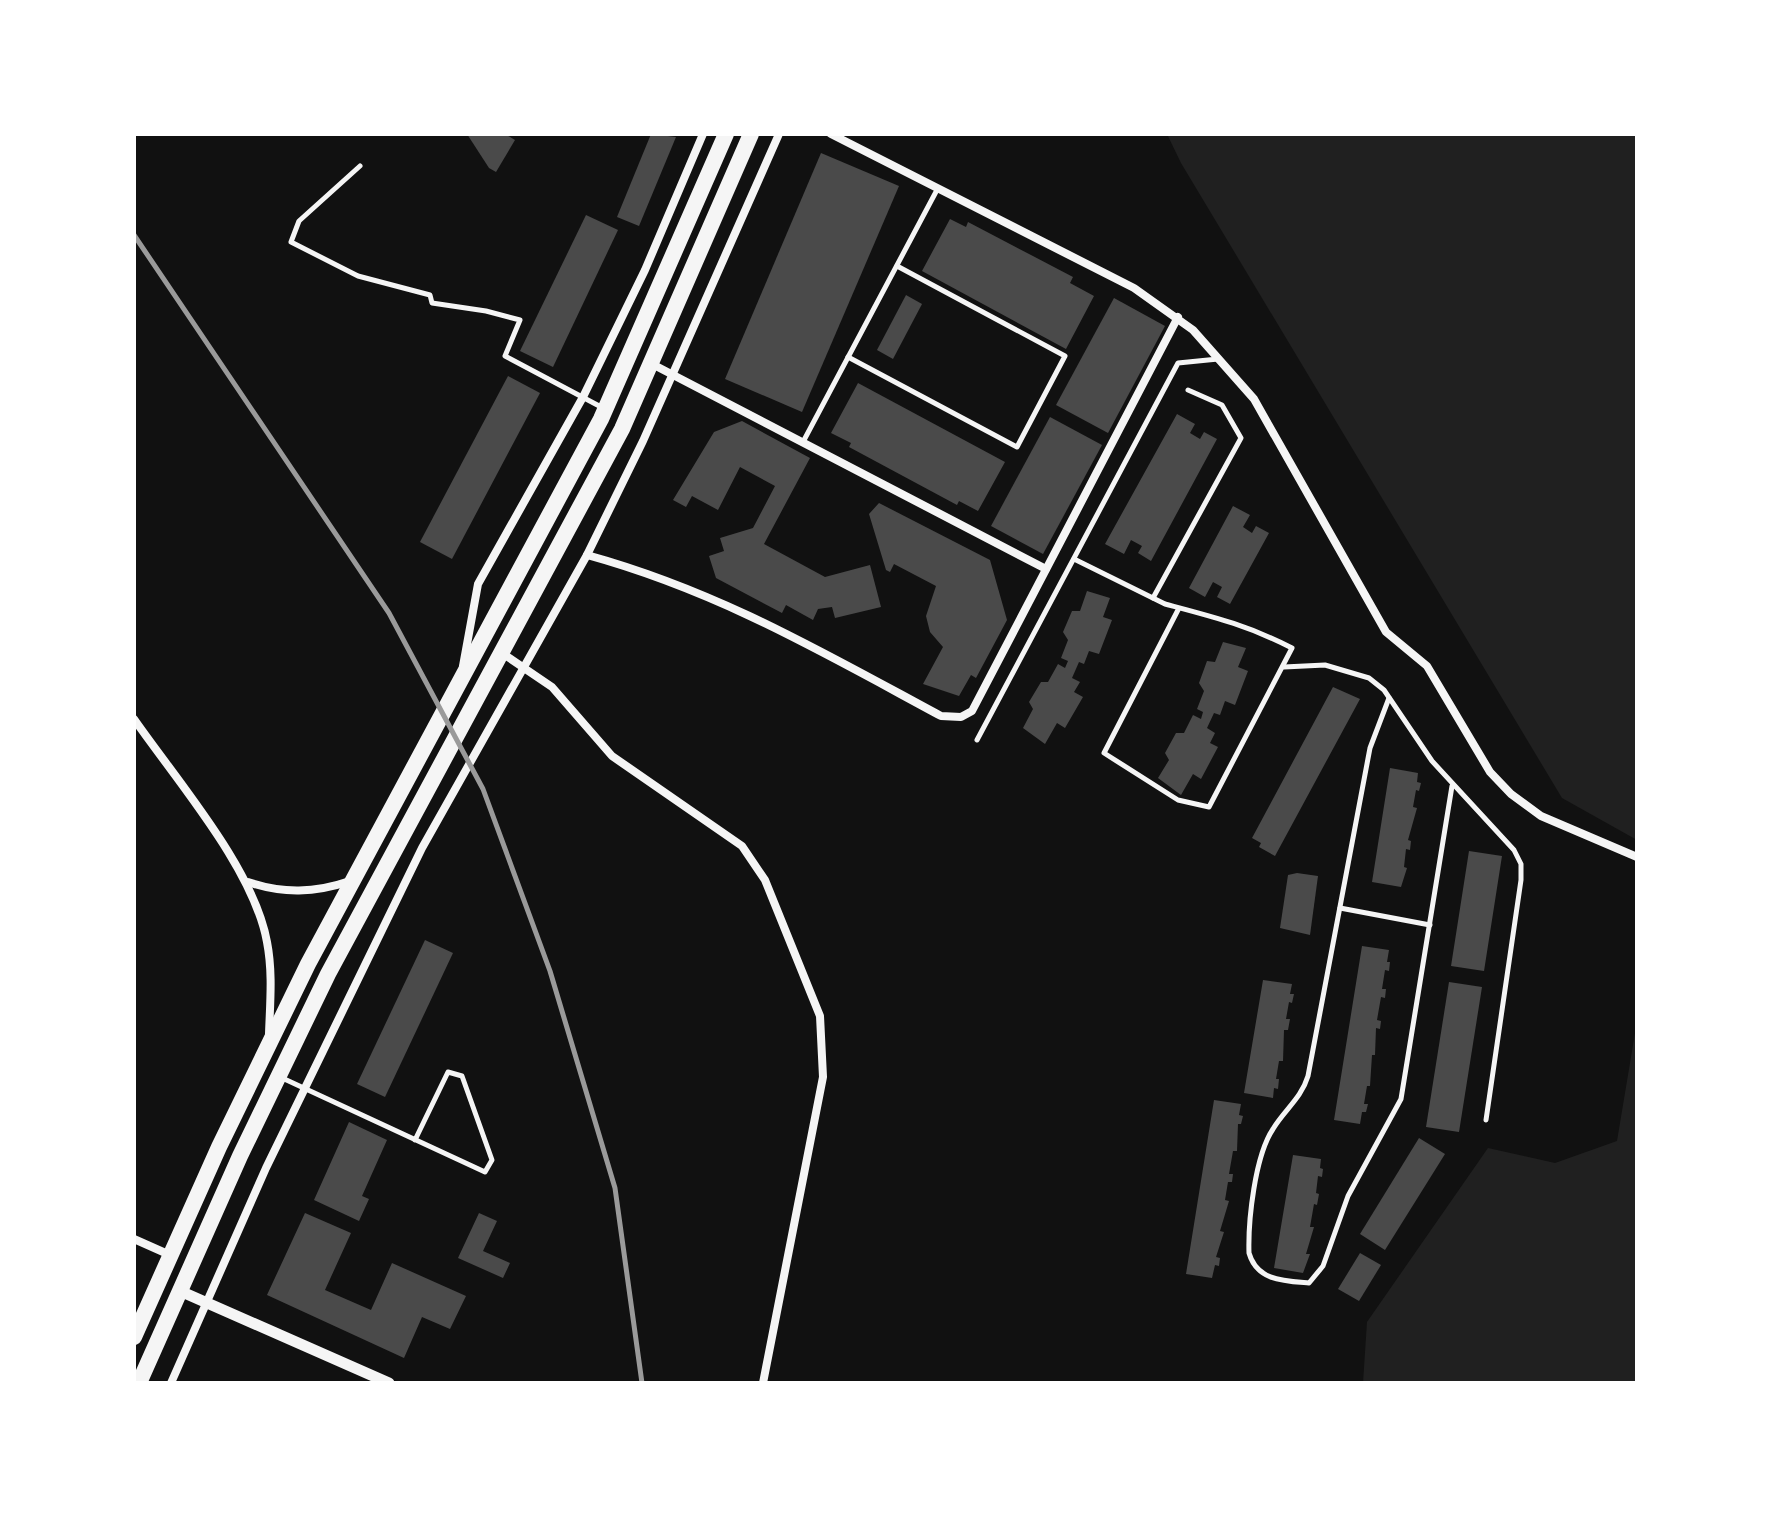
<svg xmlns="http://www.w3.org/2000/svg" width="1771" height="1517" font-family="'DejaVu Sans',sans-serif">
<rect width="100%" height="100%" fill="#111"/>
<!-- green -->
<g fill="#202020">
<polygon points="1167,134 1637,134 1637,840 1562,798 1181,163"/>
<polygon points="1637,1021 1637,1383 1363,1383 1367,1322 1488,1148 1555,1163 1617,1141"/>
</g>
<!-- building -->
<g fill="#4a4a4a">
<polygon points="467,134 505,134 515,140 496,172 489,168"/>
<polygon points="651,134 676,137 639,226 617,217"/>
<polygon points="821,153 899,186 802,412 725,379"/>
<polygon points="586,215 618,230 553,367 520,351"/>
<polygon points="950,219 966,227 968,222 1073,277 1070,283 1094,296 1066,349 922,271"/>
<polygon points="906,295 922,304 893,359 877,350"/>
<polygon points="1114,298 1165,326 1108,433 1056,405"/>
<polygon points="508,376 540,393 452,559 420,542"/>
<polygon points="858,383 1005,462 978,511 959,501 957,505 849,447 851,443 831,433"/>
<polygon points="1177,414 1195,424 1190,433 1200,439 1204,432 1217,439 1151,561 1138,553 1142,546 1131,540 1124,554 1105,544"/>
<polygon points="1050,417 1102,445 1043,554 991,526"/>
<polygon points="742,421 810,458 764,544 825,577 870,565 881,607 835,618 832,607 818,609 813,620 786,605 782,613 716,578 709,556 724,551 720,538 753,528 775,486 740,467 718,510 692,496 686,507 673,500 714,432"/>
<polygon points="879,503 990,560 1007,620 976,678 971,675 959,696 923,684 943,647 930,632 926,616 936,586 894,564 890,572 886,570 869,514"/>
<polygon points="1233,506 1250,515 1243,527 1252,533 1256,526 1269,533 1230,604 1217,597 1222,587 1213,582 1205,597 1189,588"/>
<polygon points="1087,591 1110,598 1103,617 1112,620 1099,654 1089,651 1084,664 1079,662 1072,678 1080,682 1074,692 1083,697 1065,728 1057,723 1045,744 1023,728 1033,709 1029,702 1041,682 1048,682 1058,664 1065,668 1068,661 1061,658 1068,640 1063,632 1072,611 1080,611"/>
<polygon points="1223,642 1246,648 1238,667 1248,671 1235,705 1225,701 1220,715 1214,713 1207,728 1215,733 1210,743 1218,747 1201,779 1193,774 1181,795 1158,778 1169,760 1165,753 1176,733 1184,733 1193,715 1201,719 1203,712 1197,709 1204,691 1199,683 1207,661 1215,662"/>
<polygon points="1333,687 1360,699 1275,856 1259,847 1261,843 1252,838"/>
<polygon points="1390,768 1418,773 1417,782 1421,783 1419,791 1416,790 1413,807 1417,808 1408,840 1411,841 1410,850 1406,849 1404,867 1407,868 1401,887 1372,882"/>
<polygon points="1469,851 1502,856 1484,971 1451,966"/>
<polygon points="1297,873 1318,876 1310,935 1280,928 1288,875"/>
<polygon points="425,940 453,953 385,1097 357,1084"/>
<polygon points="1362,946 1389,950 1387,962 1390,962 1389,971 1385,970 1382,989 1386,989 1385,998 1381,997 1377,1020 1381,1021 1380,1029 1376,1028 1375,1055 1372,1055 1370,1086 1367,1086 1364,1104 1368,1104 1366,1112 1362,1112 1360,1124 1334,1120"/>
<polygon points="1263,980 1292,984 1290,994 1294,994 1292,1003 1289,1002 1286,1019 1290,1019 1288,1030 1284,1030 1283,1061 1279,1061 1276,1079 1279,1079 1278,1089 1274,1088 1273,1098 1244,1093"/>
<polygon points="1449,982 1482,987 1459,1132 1426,1127"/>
<polygon points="1214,1100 1241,1104 1239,1115 1243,1116 1241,1124 1238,1124 1237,1151 1233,1151 1229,1174 1233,1174 1232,1182 1228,1182 1225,1200 1229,1201 1220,1231 1224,1232 1216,1257 1220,1258 1219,1266 1215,1265 1212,1278 1186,1274"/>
<polygon points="349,1122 387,1140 362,1196 369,1199 359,1221 314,1200"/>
<polygon points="1419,1138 1445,1154 1385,1250 1360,1234"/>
<polygon points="1293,1155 1321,1159 1320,1168 1323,1169 1322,1177 1318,1176 1316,1193 1319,1194 1317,1205 1314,1204 1310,1227 1314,1227 1306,1254 1310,1254 1303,1273 1274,1268"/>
<polygon points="305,1213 351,1233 325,1290 371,1310 392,1263 466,1296 450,1329 422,1317 404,1358 267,1295"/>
<polygon points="479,1213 497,1221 483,1251 510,1263 503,1278 458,1258"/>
<polygon points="1360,1253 1381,1265 1359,1301 1338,1289"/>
</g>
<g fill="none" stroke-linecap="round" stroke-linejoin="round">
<!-- service -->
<g stroke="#f5f5f5" stroke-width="5">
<polyline points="360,166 299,221 291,242 358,276 430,295 432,303 486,311 520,320 505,356 603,408"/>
<polyline points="848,357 1017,447 1065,356 897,266"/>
<polyline points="803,442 938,188"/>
<path d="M1074,559L1165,604C1214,617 1247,625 1292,648L1209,807L1178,800L1104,753L1179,608"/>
<polyline points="1153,598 1241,438 1222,405 1188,390"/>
<polyline points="1284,667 1325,665 1369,678 1384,690 1432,761 1514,850 1521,864 1521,880 1486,1120"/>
<path d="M1389,698L1370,748L1308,1076C1301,1099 1285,1109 1273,1129C1255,1156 1248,1220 1249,1253C1257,1281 1284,1281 1309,1283L1323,1266L1348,1196L1401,1099L1452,786"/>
<polyline points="977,740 1178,363 1218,359"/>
<polyline points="1340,908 1430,925"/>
<polyline points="280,1077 485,1172 492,1160 462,1076 448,1072 415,1140"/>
</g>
<!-- minor -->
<g stroke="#f5f5f5" stroke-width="8">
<polyline points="831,134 1134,288 1193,330 1254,399 1386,632 1427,666 1490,772 1511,794 1541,816 1637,857"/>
<polyline points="652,364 1046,569"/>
<path d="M587,555C718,591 822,652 941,716L961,717L972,711L1178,317"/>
<polyline points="502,653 552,687 612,756 742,846 765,880 820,1016 823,1077 763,1383"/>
<polyline points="463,666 478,584 583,397 645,270 703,134"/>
<path d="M134,719C177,781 254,869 267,942C273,973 270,1003 269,1034"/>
<path d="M248,882C283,894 315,893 350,881"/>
<polyline points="134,1239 170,1255"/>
<polyline points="171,1383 266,1168 422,848 587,555 643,441 779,134"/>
</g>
<!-- tertiary -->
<polyline stroke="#f5f5f5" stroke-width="11" points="180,1291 389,1383"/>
<!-- trunk -->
<g stroke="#f5f5f5" stroke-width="16">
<polyline points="134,1337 219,1147 308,964 601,419 726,134"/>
<polyline points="139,1383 240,1156 328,974 622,429 751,134"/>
</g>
<!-- rail -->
<polyline stroke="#9a9a9a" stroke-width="5" points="134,235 389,613 483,789 550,971 615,1188 642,1383"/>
</g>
<!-- border -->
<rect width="1771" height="1517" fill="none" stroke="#ffffff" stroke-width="272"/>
</svg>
